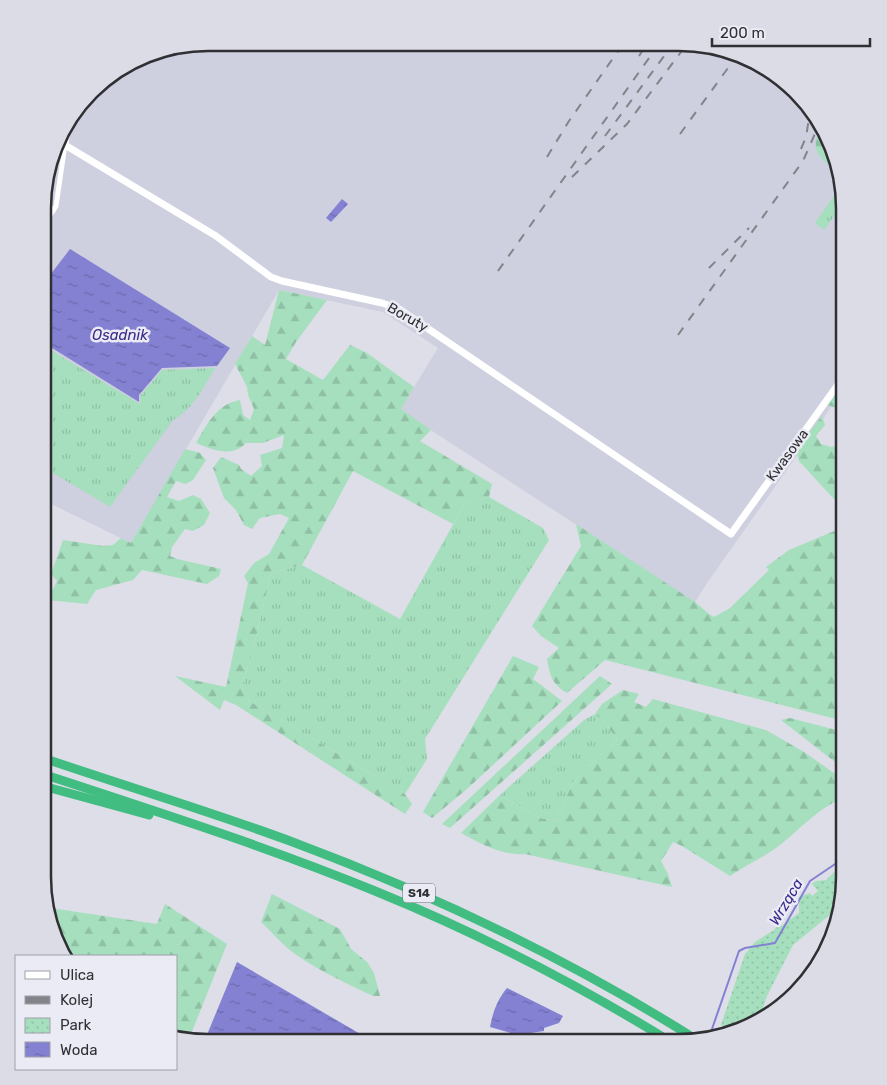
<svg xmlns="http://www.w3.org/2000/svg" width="887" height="1085" font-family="Rubik,sans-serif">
<defs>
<pattern id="grass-tufts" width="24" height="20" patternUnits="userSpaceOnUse" patternTransform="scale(1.25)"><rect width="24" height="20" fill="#a6dfbe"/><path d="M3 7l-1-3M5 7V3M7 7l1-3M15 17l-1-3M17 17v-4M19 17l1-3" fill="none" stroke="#8fc0a4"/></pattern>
<pattern id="forest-firs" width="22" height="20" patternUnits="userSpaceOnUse" patternTransform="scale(1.25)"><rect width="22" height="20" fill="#a6dfbe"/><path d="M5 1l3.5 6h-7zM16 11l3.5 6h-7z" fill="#8fc0a4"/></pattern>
<pattern id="park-dots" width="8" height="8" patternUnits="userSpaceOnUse" patternTransform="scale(1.25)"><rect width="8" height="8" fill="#a6dfbe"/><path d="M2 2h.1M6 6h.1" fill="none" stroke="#8fc0a4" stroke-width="1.8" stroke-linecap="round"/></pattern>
<pattern id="water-ripples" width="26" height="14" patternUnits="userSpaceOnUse" patternTransform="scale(1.25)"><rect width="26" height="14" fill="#8481d3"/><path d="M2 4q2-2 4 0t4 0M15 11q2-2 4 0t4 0" fill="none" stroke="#6c6aac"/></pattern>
</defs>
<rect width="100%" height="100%" fill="#dddee7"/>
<!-- built -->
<polygon fill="#cecfdf" points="208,43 701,44 771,71 822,126 844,208 844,389 707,583 695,602 400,410 438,348 383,312 279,290 131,543 43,500 44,186 65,126 99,83 155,51"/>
<!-- grass -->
<g fill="url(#grass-tufts)">
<polygon points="838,190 843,204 824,230 815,223"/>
<path d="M44,346L140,404V396L162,370L215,368C204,387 193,409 173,420L110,507L43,467Z"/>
<polygon points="489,497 543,528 549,540 425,739 427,759 405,794 246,699 242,686 253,650 271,573 302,565 400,619 464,505"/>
<polygon points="595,714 607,725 617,740 573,782 556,821 540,818 500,795 584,720"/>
</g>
<!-- forest -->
<g fill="url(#forest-firs)">
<path d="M820,123L822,126L834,170C813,152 813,150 820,123Z"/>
<path d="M279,290L327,300L296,342L286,359L323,380L350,345L367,353L414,387L401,409L431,430L420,441L492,484L489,497L464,505L453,524L353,471L302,565L271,573L253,650L242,686L246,699L405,794L412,804L405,814L236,705L224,700L220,710L175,676L226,687L248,583L244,576L254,563L269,554L289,518L280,514L260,518L252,529L244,525L236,510L224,498L213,468L221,457L239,465L241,469L251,476L262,466L260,455L282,448L284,435L263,443H246C232,458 213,450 196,443C207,424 217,404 240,400L243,415L250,420L254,409L248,395L247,387L235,364L252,336L265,345Z"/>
<polygon points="844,382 844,399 837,408 827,405"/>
<polygon points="822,416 825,425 816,436 821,444 831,447 844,444 844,510 799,461 796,450"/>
<polygon points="185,449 200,453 206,460 193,480 186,484 176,481 167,497 179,501 193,495 201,499 210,513 204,525 193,531 185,529 172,547 170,556 177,559 221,569 219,576 207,584 142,570 133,580 96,590 87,604 47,600 57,581 51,574 63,540 103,546 113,545 121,538 131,543"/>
<path d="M576,524L695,602L709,614L714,617L730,608L769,570L766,567L789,550L844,527V721L605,660L567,693C552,684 550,676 547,659L559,648L541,636L532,626L581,546Z"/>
<polygon points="513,656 539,667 533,679 562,701 467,789 432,818 423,812"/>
<polygon points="600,676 612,684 450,828 442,824"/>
<path d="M623,690L639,694L634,702L646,707L653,699L766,730L804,752L844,780V798C817,808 799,831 776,848C762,858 744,866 730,876L682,846L673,842L661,861L668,874L672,887L525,854C502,856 482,844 461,833L500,795L540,818L556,821L573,782L617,740L607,725L595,714L602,704Z"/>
<polygon points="790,718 844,732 844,769 781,720"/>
<path d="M272,894L340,929L351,949L367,962L374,973L380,996H373C348,984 321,972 298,956C284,947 273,933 261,922Z"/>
<polygon points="165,904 227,944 189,1039 176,1035 176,956 64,956 51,908 157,924"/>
</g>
<!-- park -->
<polygon fill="url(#park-dots)" points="844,863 844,888 837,909 793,945 767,996 758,1022 728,1030 721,1025 745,954 755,942 774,930 777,926 781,926 799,913 799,897 810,893 812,896 818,891 812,884 816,881 826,880"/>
<!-- water -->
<g fill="url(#water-ripples)">
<polygon points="342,199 348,204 331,222 326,218"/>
<polygon points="70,249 230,348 217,366 162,368 139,395 139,402 44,343 44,283"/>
<polygon points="237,962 374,1042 204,1042"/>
<path d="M507,988L563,1016L559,1023L544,1028V1031L518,1035L490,1027C493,1012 497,1000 507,988Z"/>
</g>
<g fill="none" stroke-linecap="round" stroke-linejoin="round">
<!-- stream -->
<polyline stroke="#8481d3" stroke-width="2" points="712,1029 739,951 745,948 775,943 810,881 844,858"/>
<!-- street -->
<g stroke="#fff" stroke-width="5">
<polyline points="44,205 53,211"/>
<polyline points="44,224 56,206 65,145"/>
</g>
<!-- secondary -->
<polyline stroke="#fff" stroke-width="7" points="68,121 65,145 216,236 271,277 282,281 382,303 399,309 731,534 844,376"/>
<!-- highway -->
<g stroke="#42bd82" stroke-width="9">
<path d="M43,758C125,786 209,811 290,841C432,894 569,959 697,1040"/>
<path d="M43,774C154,811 266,846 375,891C478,933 577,984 671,1042"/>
<polyline points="43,786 149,815"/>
</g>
<!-- rail -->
<g stroke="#83848a" stroke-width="2" stroke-dasharray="9 9" stroke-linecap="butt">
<polyline points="639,56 647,44"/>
<polyline points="680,134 736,57"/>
<polyline points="605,136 673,44"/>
<polyline points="801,149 806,137 810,112"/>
<polyline points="547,157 569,121 623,44"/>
<polyline points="572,177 627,124 687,44"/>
<polyline points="709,268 749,228"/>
<polyline points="498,271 659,44"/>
<polyline points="678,335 803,161 814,136 817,120"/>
</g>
</g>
<g text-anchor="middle" stroke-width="5" stroke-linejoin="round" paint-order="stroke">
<!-- shield labels -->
<rect fill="#eaebf4" stroke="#68686e" stroke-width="1" x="403" y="883.5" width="32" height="19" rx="4"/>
<g font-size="12" font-weight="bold" fill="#303034">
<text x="419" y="897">S14</text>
</g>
<!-- street labels -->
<g font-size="14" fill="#303034" stroke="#eaebf4">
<text transform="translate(408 317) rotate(30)" y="5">Boruty</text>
<text transform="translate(787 455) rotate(-54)" y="5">Kwasowa</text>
</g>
<!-- water labels -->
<g font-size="15" font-style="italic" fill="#3b2b8b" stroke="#eaebf4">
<text x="120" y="340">Osadnik</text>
<text transform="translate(786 902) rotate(-59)" y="5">Wrząca</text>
</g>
</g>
<!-- crop -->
<path d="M0 0H887V1085H0ZM208 51H679A157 157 0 0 1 836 208V877A157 157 0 0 1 679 1034H208A157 157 0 0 1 51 877V208A157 157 0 0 1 208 51Z" fill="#dbdce5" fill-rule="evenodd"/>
<path fill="none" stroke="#303034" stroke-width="2.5" d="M208 51H679A157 157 0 0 1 836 208V877A157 157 0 0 1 679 1034H208A157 157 0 0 1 51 877V208A157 157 0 0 1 208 51Z"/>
<!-- legend -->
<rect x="15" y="955" width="162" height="115" fill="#eaebf4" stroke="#a0a0a7"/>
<rect x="25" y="971" width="25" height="8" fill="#ffffff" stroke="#a0a0a7"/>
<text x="60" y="980" font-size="15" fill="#303034">Ulica</text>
<rect x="25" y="996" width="25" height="8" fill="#83848a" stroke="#a0a0a7"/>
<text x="60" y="1005" font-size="15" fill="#303034">Kolej</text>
<rect x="25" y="1018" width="25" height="15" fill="url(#park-dots)" stroke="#a0a0a7"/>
<text x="60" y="1030" font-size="15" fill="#303034">Park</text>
<rect x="25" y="1042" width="25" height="15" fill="url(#water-ripples)" stroke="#a0a0a7"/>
<text x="60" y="1055" font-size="15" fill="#303034">Woda</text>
<!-- scale -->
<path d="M712 38v8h158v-8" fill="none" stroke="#303034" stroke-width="2.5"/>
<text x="720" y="38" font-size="15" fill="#303034" stroke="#eaebf4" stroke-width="4" paint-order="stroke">200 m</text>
</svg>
